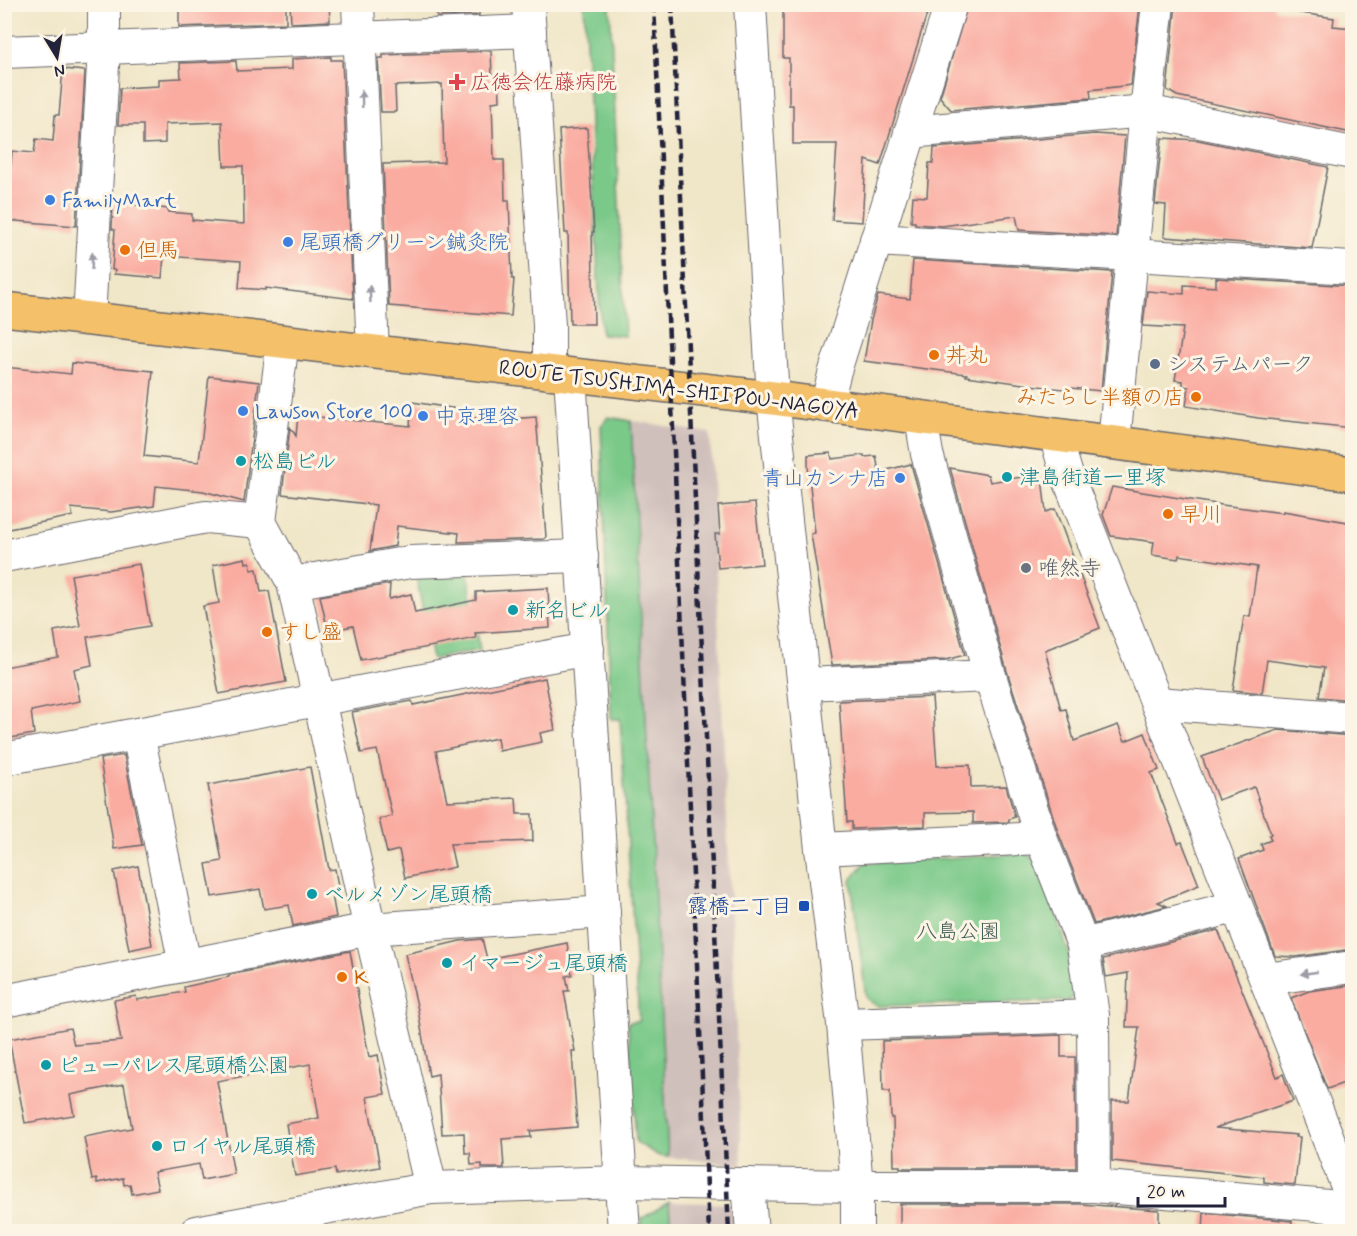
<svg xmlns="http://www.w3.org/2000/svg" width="1357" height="1236" font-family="Mynerve,'Klee One',sans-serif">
<rect width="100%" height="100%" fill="#fcf5e5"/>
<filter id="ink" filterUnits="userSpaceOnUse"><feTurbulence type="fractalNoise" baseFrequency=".0167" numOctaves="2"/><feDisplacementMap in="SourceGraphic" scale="12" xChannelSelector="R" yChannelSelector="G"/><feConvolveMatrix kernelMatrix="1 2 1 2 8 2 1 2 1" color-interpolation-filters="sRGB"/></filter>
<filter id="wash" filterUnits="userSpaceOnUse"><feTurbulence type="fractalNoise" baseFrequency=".008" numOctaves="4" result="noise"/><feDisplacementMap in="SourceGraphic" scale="24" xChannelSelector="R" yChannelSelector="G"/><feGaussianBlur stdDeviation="1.35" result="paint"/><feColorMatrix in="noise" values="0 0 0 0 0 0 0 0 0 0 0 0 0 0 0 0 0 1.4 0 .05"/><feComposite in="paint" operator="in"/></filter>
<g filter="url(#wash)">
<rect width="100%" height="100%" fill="#f0e6c8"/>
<!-- industrial -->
<g fill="#d0c0bc">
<polygon points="608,417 710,433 742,1165 659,1156 636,1142 628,1022 639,1021 620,719 611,719 601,426"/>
<polygon points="669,1202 741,1204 743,1231 641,1231 641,1219"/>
</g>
<!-- green -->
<g fill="#7ac989" stroke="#4e7662" stroke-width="1.5">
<polygon points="584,5 610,5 625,336 601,334"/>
<polygon points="608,417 631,421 668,1157 659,1156 636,1142 628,1022 639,1021 620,719 611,719 601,426"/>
<polygon points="467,568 480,650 432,659 415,570"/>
<polygon points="1025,853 1042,864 1080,992 1067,1001 877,1006 866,998 851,880 865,863"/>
<polygon points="669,1202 671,1231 641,1231 641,1219"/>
</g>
<g id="blocks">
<!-- building -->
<g fill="#faaca1">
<polygon points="179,4 286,4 286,23 179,27"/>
<polygon points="290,4 329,4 330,21 291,23"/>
<polygon points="437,4 479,4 479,15 437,17"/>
<polygon points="930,4 880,165 866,160 862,222 832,220 837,144 793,144 793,105 789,105 789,58 783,58 783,6"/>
<polygon points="968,4 1075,4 1106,9 1106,4 1140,4 1131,85 1090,90 1091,98 951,110 940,97"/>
<polygon points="1176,4 1275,4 1274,9 1334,18 1333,26 1353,28 1353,105 1347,132 1177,96 1167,90"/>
<polygon points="491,51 492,75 499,75 500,101 492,102 494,160 504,160 505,200 509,200 512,279 514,279 511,316 389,306 383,164 444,162 442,84 395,86 396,112 381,112 378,58 383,58 383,55"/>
<polygon points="331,57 331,60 342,60 353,299 266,288 266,290 239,288 241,261 164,256 162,278 114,274 115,270 112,270 115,230 112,229 113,202 168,209 168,212 192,214 192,220 244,224 243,166 224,166 222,122 165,124 165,143 143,144 143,125 118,125 120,88 159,86 159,79 181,78 180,63 236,61 237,71 292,69 292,59"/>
<polygon points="63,69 85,71 76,226 4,220 4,163 11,164 12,151 34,153 36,139 53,141 55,115 59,115"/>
<polygon points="587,128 594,232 592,232 594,324 570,324 568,233 565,233 559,130"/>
<polygon points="1095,134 1125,136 1116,236 1019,230 1016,216 942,226 915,224 915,222 911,222 913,196 927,197 929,163 933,163 934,148"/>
<polygon points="1162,138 1198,140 1328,167 1312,248 1164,237 1166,205 1155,204"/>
<polygon points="913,260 1112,272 1101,391 1071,388 1071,390 1030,385 966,376 967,374 864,361 871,320 878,295 910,299"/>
<polygon points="1216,278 1353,286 1353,428 1258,418 1186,406 1189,387 1183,386 1183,381 1175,380 1183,328 1143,326 1147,291 1184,294 1184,285 1216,287"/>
<polygon points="72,363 153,371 144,456 199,462 209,376 259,382 244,502 203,491 156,486 154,506 111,512 71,508 73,516 4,530 4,367 71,374"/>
<polygon points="412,402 464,410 463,417 496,420 536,417 543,498 546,537 544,539 458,542 459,533 397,526 395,546 370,551 376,505 282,494 290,427 296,436 298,415 410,426"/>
<polygon points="831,453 832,459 864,455 864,457 876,456 879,472 911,464 965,655 945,660 832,665 811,534 815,533 808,466 808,455"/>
<polygon points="950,468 988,475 990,482 1028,476 1029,480 1042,478 1046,512 1055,509 1100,628 1045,650 1061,710 1066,709 1074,741 1118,725 1125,741 1145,733 1159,770 1151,773 1178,843 1182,842 1199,885 1158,902 1167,906 1094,924 1058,832 1007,671"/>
<polygon points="1112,487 1222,505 1283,513 1283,511 1353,523 1353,700 1319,697 1324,668 1267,660 1262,693 1233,690 1244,616 1250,617 1257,567 1179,555 1178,559 1152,555 1154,542 1111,536 1103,515"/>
<polygon points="755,503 762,564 718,568 715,534 720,534 718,506"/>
<polygon points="245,558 246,563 250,562 251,570 257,569 261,592 269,591 286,682 219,694 203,606 219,603 213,565"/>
<polygon points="139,564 150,626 87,637 92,665 74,669 80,701 31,711 34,734 4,739 4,667 58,657 54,631 80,626 71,575"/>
<polygon points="390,584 389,599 411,594 415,613 476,600 476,592 548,588 550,628 475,633 476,638 361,660 353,626 328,631 320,596"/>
<polygon points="545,678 555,730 540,733 542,742 499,751 497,738 436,751 447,801 516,798 517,814 532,814 533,841 450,844 455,867 405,878 399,850 387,853 379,819 392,816 377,750 361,753 352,712 412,701 413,705"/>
<polygon points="932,697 937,766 970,765 971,787 1006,786 1015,817 1009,819 1009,822 973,823 973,812 925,813 925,826 852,829 852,822 847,822 839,701"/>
<polygon points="1278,730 1353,736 1353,949 1296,957 1275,956 1239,859 1263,850 1261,844 1271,840 1269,835 1271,834 1254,787 1218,800 1202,757"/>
<polygon points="124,755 142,845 114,849 100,759"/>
<polygon points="310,767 329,870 335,869 339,893 332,895 336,917 293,926 289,905 264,909 260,889 212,897 206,864 222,861 208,785"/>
<polygon points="138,866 152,945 129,950 114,871"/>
<polygon points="1218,930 1277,1077 1283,1074 1293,1101 1215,1128 1297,1135 1296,1137 1300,1137 1295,1185 1264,1182 1264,1177 1112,1161 1112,1101 1129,1101 1139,1027 1126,1027 1128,973 1106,977 1103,959"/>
<polygon points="482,939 487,959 567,943 572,975 566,976 569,991 564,991 575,1051 572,1051 577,1127 530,1131 531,1137 502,1139 504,1168 482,1168 482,1164 471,1165 470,1153 465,1153 464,1133 442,1134 438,1074 429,1076 418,1010 405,954 460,941"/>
<polygon points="350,951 369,1057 378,1055 385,1094 367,1097 380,1167 336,1175 335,1169 295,1176 286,1124 319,1118 310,1064 217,1081 234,1174 202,1180 199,1164 154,1172 158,1189 132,1194 130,1184 124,1185 123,1178 97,1183 97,1179 92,1180 84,1137 132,1128 124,1084 70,1095 74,1115 25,1123 9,1039 70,1028 74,1045 121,1041 114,1000 136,996 137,1000 185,992 184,987 229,977 229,975"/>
<polygon points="1353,985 1353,1080 1327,1089 1291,998 1309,991"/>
<polygon points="1061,1035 1061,1057 1075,1057 1076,1168 900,1168 900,1166 894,1166 893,1118 891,1118 890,1091 883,1091 882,1041"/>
<polygon points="900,1204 1081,1204 1159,1210 1159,1232 900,1232"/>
<polygon points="1204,1213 1292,1221 1290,1232 1203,1232"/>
</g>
</g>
</g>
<g filter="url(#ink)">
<use href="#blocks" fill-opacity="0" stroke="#6a676c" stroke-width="1.5"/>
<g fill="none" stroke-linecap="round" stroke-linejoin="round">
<defs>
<g id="minor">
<polyline points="358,4 373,352"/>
<polyline points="528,4 549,325 549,373"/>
<polyline points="750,4 773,398 821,849 843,1024 857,1186 857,1232"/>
<polyline points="4,52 530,31"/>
<polyline points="910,132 1146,111 1352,153"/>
<polyline points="876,240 1352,268"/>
<polyline points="89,319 104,47 104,4"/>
<polyline points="283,341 260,522 293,583 370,929 431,1188"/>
<polyline points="570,375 624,1232"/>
<polyline points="826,406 835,371 951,4"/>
<polyline points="921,418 927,454 990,676 1041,838 1083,945 1093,1016 1094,1186"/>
<path d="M1055,435L1066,472C1162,714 1255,958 1352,1199"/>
<polyline points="1114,442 1146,111 1158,4"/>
<polyline points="4,556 206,517 260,522"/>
<polyline points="293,583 410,562 582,556"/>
<polyline points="804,684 990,676"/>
<polyline points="1157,703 1352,718"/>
<polyline points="138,734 185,965"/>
<polyline points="4,759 588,649"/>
<polyline points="821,849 1041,838"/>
<polyline points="1083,945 1235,907"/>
<polyline points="1266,979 1352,967"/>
<polyline points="4,1001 370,929 604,912"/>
<polyline points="843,1024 1093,1016"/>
<polyline points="748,1184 752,1232"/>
<polyline points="196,1232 431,1188 622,1182 857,1186 1094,1186 1352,1208"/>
</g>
<polyline id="major" points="4,309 773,398 1352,474"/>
</defs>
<!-- minor casing -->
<use href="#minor" stroke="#6a676c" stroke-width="34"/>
<!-- major casing -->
<use href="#major" stroke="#6a676c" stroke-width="36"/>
<!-- minor -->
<use href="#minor" stroke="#fff" stroke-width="32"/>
<!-- major -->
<use href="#major" stroke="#f4c16a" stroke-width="33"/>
<!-- rail -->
<g stroke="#22223b" stroke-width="4.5" stroke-dasharray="9 4.5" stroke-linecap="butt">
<polyline points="654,4 709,1232"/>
<polyline points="672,4 729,1232"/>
</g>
</g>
<!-- one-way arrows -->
<defs><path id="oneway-solid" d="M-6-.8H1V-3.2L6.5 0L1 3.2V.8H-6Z" transform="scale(1.5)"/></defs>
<g fill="#9c9ca7">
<use href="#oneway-solid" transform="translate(362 99) rotate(-92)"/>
<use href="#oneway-solid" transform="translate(92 261) rotate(-87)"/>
<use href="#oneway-solid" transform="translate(370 294) rotate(-93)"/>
<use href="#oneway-solid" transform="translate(1309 973) rotate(172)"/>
</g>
</g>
<!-- markers -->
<path fill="#e0444e" stroke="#fcf5e5" stroke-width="2" d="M454 73h6v6h6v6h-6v6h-6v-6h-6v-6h6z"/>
<g fill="#3f7fe0" stroke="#fcf5e5" stroke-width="2">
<circle cx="50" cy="200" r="6"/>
<circle cx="288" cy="242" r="6"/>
<circle cx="243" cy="411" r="6"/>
<circle cx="423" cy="416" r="6"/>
<circle cx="900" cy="478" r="6"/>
</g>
<g fill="#e8710a" stroke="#fcf5e5" stroke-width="2">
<circle cx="125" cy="250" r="6"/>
<circle cx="934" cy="355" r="6"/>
<circle cx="1196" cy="397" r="6"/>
<circle cx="1168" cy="514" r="6"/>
<circle cx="267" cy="632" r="6"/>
<circle cx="342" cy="977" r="6"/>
</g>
<circle fill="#5c6f8a" stroke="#fcf5e5" stroke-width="2" cx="1155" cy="364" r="6"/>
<g fill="#0f9aa8" stroke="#fcf5e5" stroke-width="2">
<circle cx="241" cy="461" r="6"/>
<circle cx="1007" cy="477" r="6"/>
<circle cx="513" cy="610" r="6"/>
<circle cx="312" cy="894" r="6"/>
<circle cx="447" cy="963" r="6"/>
<circle cx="46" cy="1065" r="6"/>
<circle cx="157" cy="1146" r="6"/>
</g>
<circle fill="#6b7280" stroke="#fcf5e5" stroke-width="2" cx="1026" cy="568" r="6"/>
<rect fill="#1a4fb4" stroke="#fcf5e5" stroke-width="2" x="798" y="900" width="12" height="12" rx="3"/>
<g text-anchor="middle" stroke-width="6" stroke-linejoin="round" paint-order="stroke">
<!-- health labels -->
<g font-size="21" fill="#be3a42" stroke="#fcf5e5" text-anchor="start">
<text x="470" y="89">広徳会佐藤病院</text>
</g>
<!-- shop labels -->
<g font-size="21" fill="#366cbe" stroke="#fcf5e5" text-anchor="start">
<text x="62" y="207">FamilyMart</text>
<text x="300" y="249">尾頭橋グリーン鍼灸院</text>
<text x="255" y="418">Lawson Store 100</text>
<text x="435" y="423">中京理容</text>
<text x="888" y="485" text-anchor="end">青山カンナ店</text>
</g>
<!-- food labels -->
<g font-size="21" fill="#c56008" stroke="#fcf5e5" text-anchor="start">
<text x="137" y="257">但馬</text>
<text x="946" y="362">丼丸</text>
<text x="1184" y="404" text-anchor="end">みたらし半額の店</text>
<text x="1180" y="521">早川</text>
<text x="279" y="639">すし盛</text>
<text x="354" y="984">K</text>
</g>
<!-- service labels -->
<g font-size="21" fill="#4e5e75" stroke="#fcf5e5" text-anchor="start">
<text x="1167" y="371">システムパーク</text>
</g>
<!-- street labels -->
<g font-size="21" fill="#22223b" stroke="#fcf5e5">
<text transform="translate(679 389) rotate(7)" y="7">ROUTE TSUSHIMA-SHIIPOU-NAGOYA</text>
</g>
<!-- culture labels -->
<g font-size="21" fill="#0d838f" stroke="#fcf5e5" text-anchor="start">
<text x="253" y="468">松島ビル</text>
<text x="1019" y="484">津島街道一里塚</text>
<text x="525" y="617">新名ビル</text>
<text x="324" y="901">ベルメゾン尾頭橋</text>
<text x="459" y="970">イマージュ尾頭橋</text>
<text x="58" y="1072">ピューパレス尾頭橋公園</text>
<text x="169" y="1153">ロイヤル尾頭橋</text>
</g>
<!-- worship labels -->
<g font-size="21" fill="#5b616d" stroke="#fcf5e5" text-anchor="start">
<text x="1038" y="575">唯然寺</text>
</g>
<!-- transit labels -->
<g font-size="21" fill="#164399" stroke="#fcf5e5" text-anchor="end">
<text x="792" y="913">露橋二丁目</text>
</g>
<!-- park labels -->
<g font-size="21" fill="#415c56" stroke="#fcf5e5">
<text x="958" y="938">八島公園</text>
</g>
</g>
<!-- margin -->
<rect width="1357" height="1236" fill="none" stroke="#fcf5e5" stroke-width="24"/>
<!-- north arrow -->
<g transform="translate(57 57) rotate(169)" stroke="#fcf5e5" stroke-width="4.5" paint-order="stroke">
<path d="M0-4.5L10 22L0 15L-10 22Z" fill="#22223b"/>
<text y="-9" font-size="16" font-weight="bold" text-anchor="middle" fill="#22223b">N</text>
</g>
<!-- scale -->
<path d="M1138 1197v9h87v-9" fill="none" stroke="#22223b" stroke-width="3"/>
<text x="1147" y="1197" font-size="18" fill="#22223b" stroke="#fcf5e5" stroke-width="4.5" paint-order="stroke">20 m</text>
</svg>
